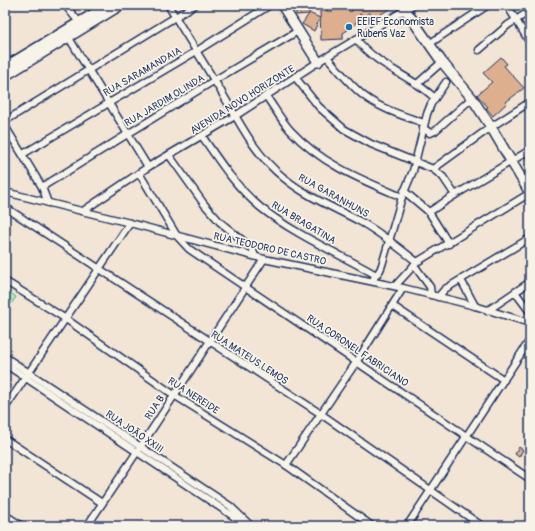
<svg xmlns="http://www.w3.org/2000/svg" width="535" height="531" font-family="Pangolin,sans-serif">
<rect width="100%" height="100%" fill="#f2e5d6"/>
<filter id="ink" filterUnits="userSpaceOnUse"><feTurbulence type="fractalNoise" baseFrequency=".025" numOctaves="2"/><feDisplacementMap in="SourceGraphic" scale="8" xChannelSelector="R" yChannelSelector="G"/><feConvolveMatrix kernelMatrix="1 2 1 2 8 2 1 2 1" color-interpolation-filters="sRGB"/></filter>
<g filter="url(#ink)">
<!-- green -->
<polygon fill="#a9f1be" stroke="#62908e" points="5,289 16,297 5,312"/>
<!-- building -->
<g fill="#deaf8f" stroke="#1b2f5e">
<polygon points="296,5 309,5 309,13 320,18 314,31 302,24 309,14 296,15"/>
<polygon points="332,5 344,5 346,9 351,12 355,5 396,5 373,19 369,12 366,17 360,14 354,26 343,33 343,39 321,40 320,11 333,11"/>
<polygon points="501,57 507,64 504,66 524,88 506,102 507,103 493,116 486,108 488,107 477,95 492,82 483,73"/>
<polygon points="519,447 523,450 519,457 515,454"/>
</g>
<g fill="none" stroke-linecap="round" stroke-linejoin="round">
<defs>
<g id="street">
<polyline points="65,5 79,22"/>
<path d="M168,5C183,30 199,55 214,80C236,114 251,152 284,178C307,197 335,208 361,222C381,233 399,248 417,262"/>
<polyline points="507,5 530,43"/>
<polyline points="69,38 148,167"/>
<path d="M356,39C373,60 393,69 415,83C422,87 429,93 435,98"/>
<polyline points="429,44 488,5"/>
<polyline points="479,50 508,25 530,11"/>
<path d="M327,57C339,70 350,85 364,96C381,109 404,116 424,123"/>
<polyline points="295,77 319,107 344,129 371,144 433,169 443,177 455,195"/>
<polyline points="417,84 442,62"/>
<path d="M266,96C274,107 281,120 290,130C321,164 362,180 402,197"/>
<polyline points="5,121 195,5"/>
<polyline points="5,126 42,187 48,203"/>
<polyline points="423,128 430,133 435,131 472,98"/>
<path d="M202,136C219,161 236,187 260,207C295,235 338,253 376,275"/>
<polyline points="23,154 195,52 270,5"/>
<polyline points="169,155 204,204 220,222 252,248 255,256"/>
<polyline points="433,169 491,127 530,102"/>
<polyline points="139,173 177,236 189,249 530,479"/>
<polyline points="42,187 215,80 298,31"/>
<polyline points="404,191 429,212 449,244"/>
<polyline points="5,192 130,223 264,259 403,288 475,306 530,323"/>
<polyline points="5,207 321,414 482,526"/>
<polyline points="83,211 148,167 235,116 318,62 413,5"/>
<polyline points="429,212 455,195 530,150"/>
<polyline points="414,265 430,287 431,295"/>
<polyline points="374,278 380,270 382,265 402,197 413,171 427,114 431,104 446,82"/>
<polyline points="461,280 475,306"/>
<polyline points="5,281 66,319 174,395 286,465 372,526"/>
<polyline points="395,286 417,262 530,193"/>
<polyline points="515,292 530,312"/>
<polyline points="438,297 445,289 530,238"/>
<polyline points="393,306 504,380"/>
<polyline points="487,311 530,282"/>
<polyline points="5,357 230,506 251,526"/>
<polyline points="5,364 245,524"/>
<polyline points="5,408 130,223"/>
<polyline points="5,439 102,503"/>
<polyline points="286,465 357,361 403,288"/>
<polyline points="5,515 22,526"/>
<polyline points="87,526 141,446 264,259"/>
<polyline points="407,526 530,340"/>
</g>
<g id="secondary">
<polyline points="282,5 318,62"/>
<polyline points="402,5 442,62 472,98 491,127 530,193"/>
<polyline points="5,67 108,5"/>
<polyline points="5,76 121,5"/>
</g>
</defs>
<!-- street casing -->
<use href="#street" stroke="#1b2f5e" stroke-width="9"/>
<!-- secondary casing -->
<use href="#secondary" stroke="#1b2f5e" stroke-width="12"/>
<!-- street -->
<use href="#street" stroke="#f7f3e8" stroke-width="6"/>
<!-- secondary -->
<use href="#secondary" stroke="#f7f3e8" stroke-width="9"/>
</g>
</g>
<!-- markers -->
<circle fill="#1f6fb2" stroke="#f7f3e8" stroke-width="1.5" cx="349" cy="27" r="4"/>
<g text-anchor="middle" stroke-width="3.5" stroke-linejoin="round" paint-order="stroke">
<!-- poi labels -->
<g font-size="10" fill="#1b2f5e" stroke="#f7f3e8" text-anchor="start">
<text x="357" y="25">EEIEF Economista<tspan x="357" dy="12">Rubens Vaz</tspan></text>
</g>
<!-- street labels -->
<g font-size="10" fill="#1b2f5e" stroke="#f7f3e8">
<text transform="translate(142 71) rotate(-30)" y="4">RUA SARAMANDAIA</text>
<text transform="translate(242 99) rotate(-32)" y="4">AVENIDA NOVO HORIZONTE</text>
<text transform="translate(164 100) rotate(-31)" y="4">RUA JARDIM OLINDA</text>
<text transform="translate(334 195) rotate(29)" y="4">RUA GARANHUNS</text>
<text transform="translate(304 222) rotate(31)" y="4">RUA BRAGATINA</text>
<text transform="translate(270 248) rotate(13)" y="4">RUA TEODORO DE CASTRO</text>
<text transform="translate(358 350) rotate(34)" y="4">RUA CORONEL FABRICIANO</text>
<text transform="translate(250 357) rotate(33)" y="4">RUA MATEUS LEMOS</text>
<text transform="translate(194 395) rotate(33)" y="4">RUA NEREIDE</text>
<text transform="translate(154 407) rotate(-57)" y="4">RUA B</text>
<text transform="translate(135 431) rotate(34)" y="4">RUA JOÃO XXIII</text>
</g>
</g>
<!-- margin -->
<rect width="535" height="531" fill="none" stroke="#f7f3e8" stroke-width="20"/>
<rect x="10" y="10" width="515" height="511" fill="none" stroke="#1b2f5e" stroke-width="1.5" filter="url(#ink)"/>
</svg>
